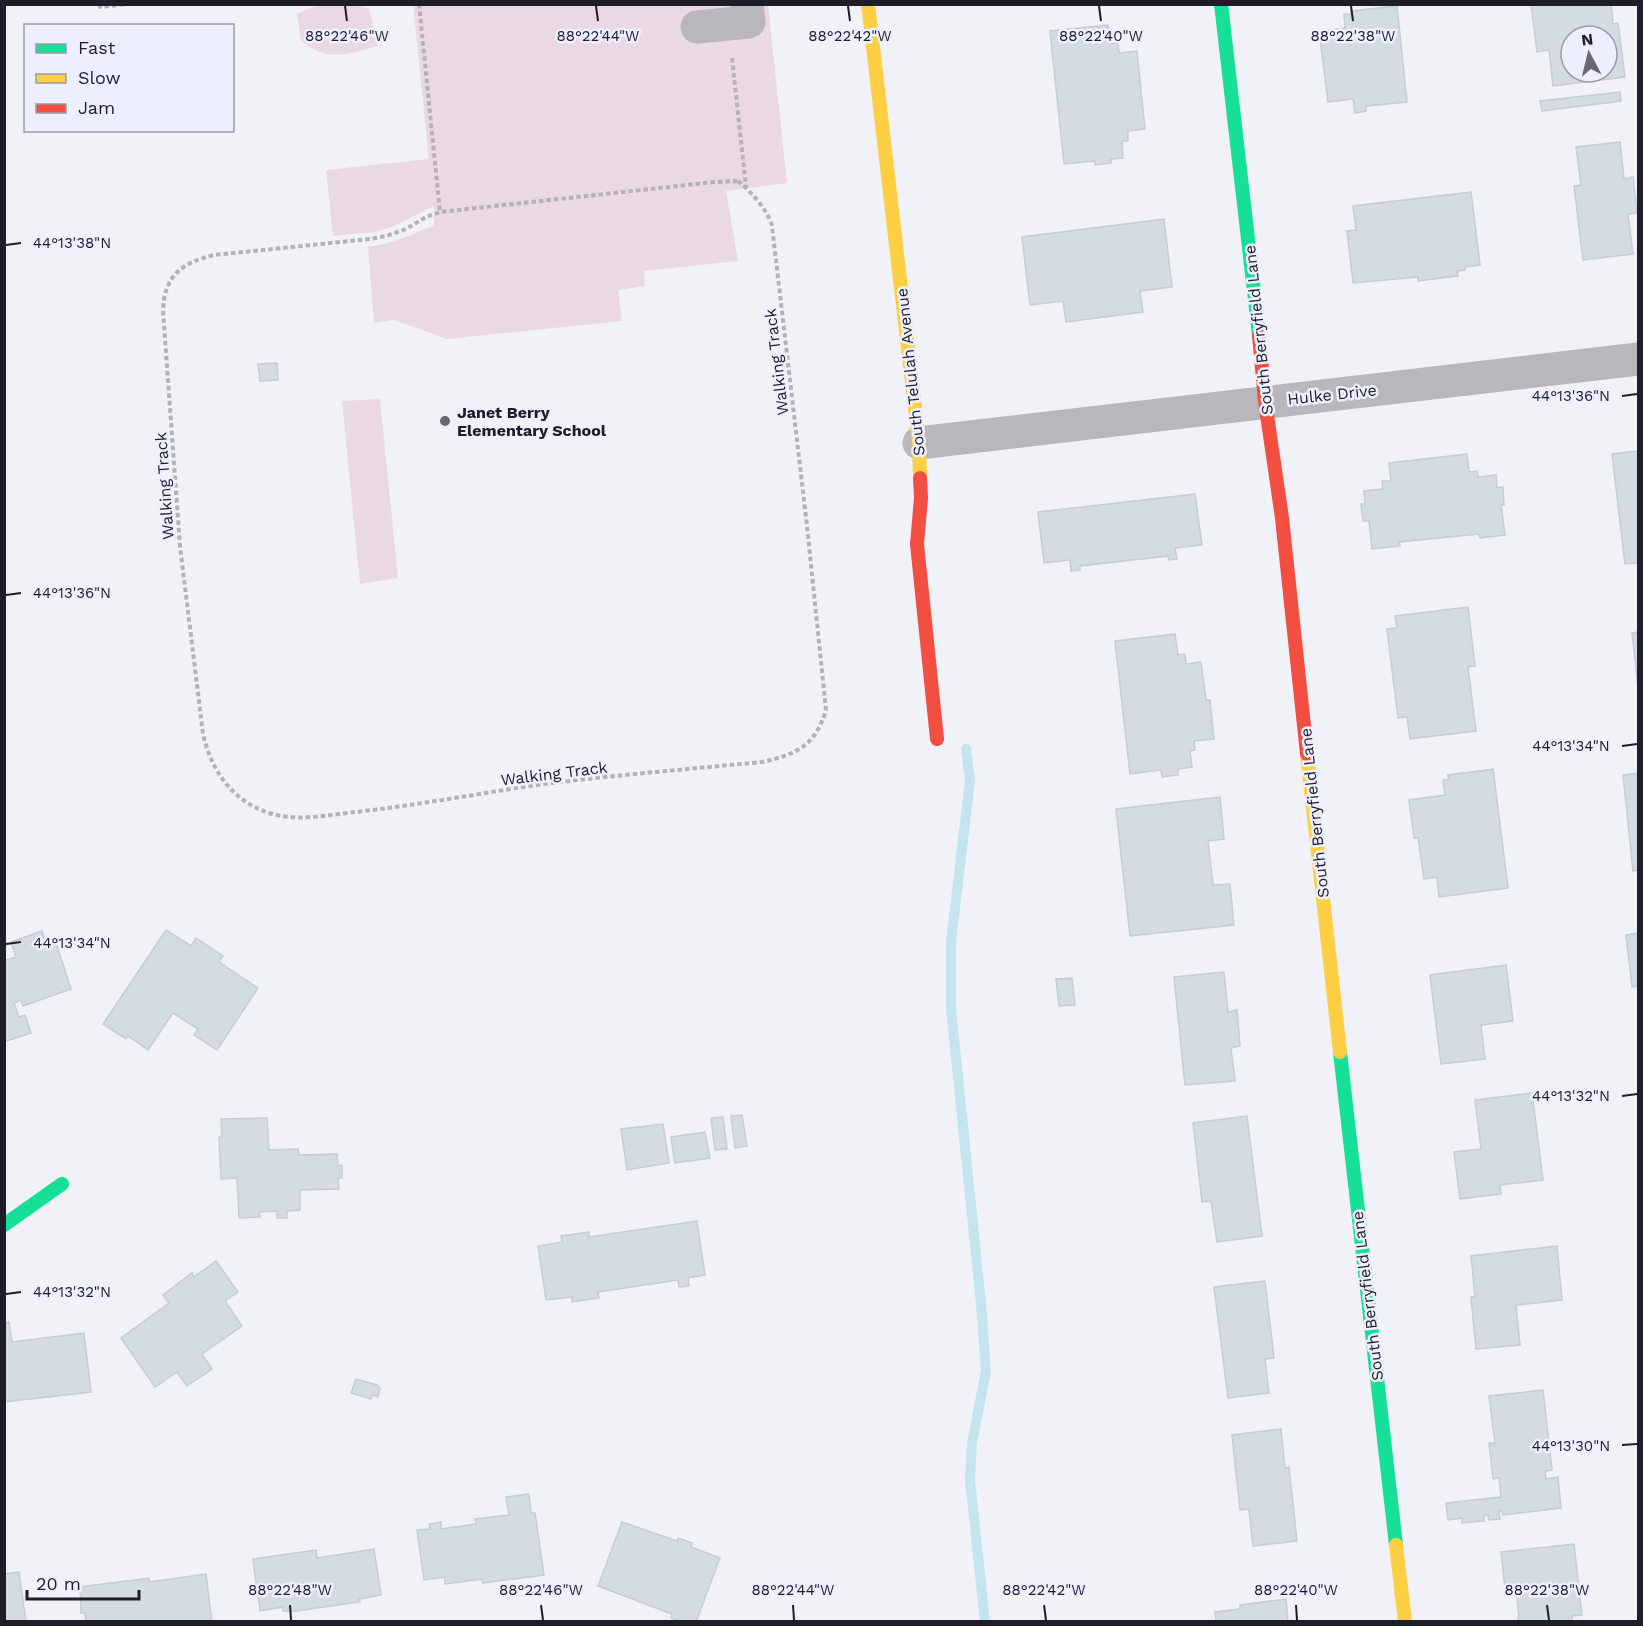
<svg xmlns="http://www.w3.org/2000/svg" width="1643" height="1626" font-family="'Work Sans',sans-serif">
<rect width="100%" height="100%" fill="#f0f2f8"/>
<!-- green -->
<g fill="#ead9e5">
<path d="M681,4L682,6L768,5L787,183L726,191L738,261L644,271L645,286L618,290L622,321L447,339L394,320L374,323L368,247C392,244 413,234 434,225V206L394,226L375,232L333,236L326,170L429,159L413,5Z"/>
<path d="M325,5H358L369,9L378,46C345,54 331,63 301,41L297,14L313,7Z"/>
<polygon points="380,399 398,578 360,584 342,401"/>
</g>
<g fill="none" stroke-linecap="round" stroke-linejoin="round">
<!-- stream -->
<polyline stroke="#c4e5ed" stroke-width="10" points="966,749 970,780 951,942 951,1008 981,1304 986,1371 972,1443 970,1480 985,1622"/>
</g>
<!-- building -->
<g fill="#d5dbe2" stroke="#c7cdd4" stroke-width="1.5" fill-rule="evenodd">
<path d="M1531,4H1611L1613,24L1618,23L1625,77L1553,86L1549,50L1537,52ZM1571,36H1607V72H1571Z"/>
<polygon points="1397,6 1407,102 1366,106 1366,111 1355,113 1353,99 1328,102 1319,31 1345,28 1344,14 1352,14 1351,11"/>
<polygon points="1108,25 1110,44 1118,43 1119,53 1137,51 1145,129 1128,131 1128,141 1122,141 1123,158 1111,159 1111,163 1095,165 1095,161 1064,164 1050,31"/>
<polygon points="1620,92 1621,101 1542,111 1540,101"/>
<polygon points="1620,142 1624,179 1633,177 1637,213 1628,214 1633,254 1583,260 1574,186 1581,185 1576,147"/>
<polygon points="1471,192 1480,265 1465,267 1465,270 1457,271 1458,276 1418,281 1418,277 1353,283 1347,231 1356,230 1353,206"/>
<polygon points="1164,219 1172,287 1140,291 1143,312 1066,322 1063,301 1030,305 1022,237"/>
<polygon points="277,363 278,380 260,381 258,364"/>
<polygon points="1638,451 1638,563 1625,564 1612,454"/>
<polygon points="1467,454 1469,472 1477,471 1478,477 1496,475 1497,488 1503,487 1504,505 1501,505 1505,535 1480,538 1479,534 1399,542 1400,546 1372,549 1369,521 1363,521 1361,504 1365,504 1364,491 1383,489 1382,481 1391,481 1389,463"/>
<polygon points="1195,494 1202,545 1175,548 1177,559 1169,560 1168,556 1080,566 1080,570 1071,571 1070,560 1044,563 1038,512"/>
<polygon points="1468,607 1475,666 1468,667 1476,731 1410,739 1407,717 1398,718 1387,629 1397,628 1395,616"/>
<polygon points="1638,632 1638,688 1632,633"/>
<polygon points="1175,634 1178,655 1185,654 1186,664 1201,662 1206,700 1210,700 1214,739 1194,741 1195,750 1190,751 1192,767 1178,769 1178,775 1162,777 1161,770 1130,774 1115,641"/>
<polygon points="1493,769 1508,888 1439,897 1437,877 1424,879 1418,838 1414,838 1409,800 1445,795 1443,780 1449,779 1448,775"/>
<polygon points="1638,773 1638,870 1633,871 1623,775"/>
<polygon points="1220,797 1224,839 1208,841 1213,885 1230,884 1234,925 1130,936 1116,809"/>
<polygon points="166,930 191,946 196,938 223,956 219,962 258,988 217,1050 194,1035 198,1029 173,1013 148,1050 128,1036 126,1039 103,1024"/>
<polygon points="42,931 47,946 56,943 71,989 23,1006 21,1000 14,1003 19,1017 25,1015 31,1033 4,1042 4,958 6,960 16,957 11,942"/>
<polygon points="1638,933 1638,986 1632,987 1626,935"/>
<polygon points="1506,965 1513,1021 1481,1025 1485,1059 1441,1064 1430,975"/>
<polygon points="1224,972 1228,1012 1237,1010 1240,1046 1231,1048 1235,1081 1185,1085 1174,977"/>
<polygon points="1072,978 1075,1005 1059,1006 1056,979"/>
<polygon points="1532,1093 1543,1180 1500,1185 1501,1194 1460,1199 1454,1152 1481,1149 1475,1100"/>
<polygon points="742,1115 747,1146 735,1148 731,1116"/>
<polygon points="1247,1116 1262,1236 1217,1242 1211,1201 1202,1202 1193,1123"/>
<polygon points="723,1117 727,1149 715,1150 711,1118"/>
<polygon points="267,1118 269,1150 298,1149 299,1155 337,1154 338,1166 342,1165 342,1178 338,1178 339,1189 300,1190 300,1210 287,1211 287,1218 277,1218 277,1211 259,1212 260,1217 239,1218 237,1178 221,1179 219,1137 222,1137 221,1119"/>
<polygon points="663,1124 669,1163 627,1170 621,1129"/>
<polygon points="705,1132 710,1158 675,1163 671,1137"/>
<polygon points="697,1221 705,1275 688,1278 689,1286 679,1287 678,1280 598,1292 599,1298 572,1302 572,1297 546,1300 538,1246 562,1242 561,1236 589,1232 589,1237"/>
<polygon points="1557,1246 1562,1300 1516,1305 1520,1345 1476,1349 1471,1297 1475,1297 1471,1256"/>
<polygon points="216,1261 238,1292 225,1301 242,1326 202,1354 212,1369 187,1386 177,1372 155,1387 121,1338 169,1303 163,1295 192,1273 194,1277"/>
<polygon points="1265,1281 1274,1358 1265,1359 1269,1393 1228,1398 1214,1287"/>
<polygon points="9,1322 12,1342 84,1333 91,1392 4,1402 4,1323"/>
<polygon points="356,1379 377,1385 380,1388 378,1397 372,1395 371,1399 351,1393"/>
<polygon points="1543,1390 1552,1470 1545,1471 1546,1479 1558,1477 1561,1508 1503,1515 1502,1511 1499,1511 1500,1519 1489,1520 1488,1515 1484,1515 1484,1521 1462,1523 1462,1518 1448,1520 1446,1503 1501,1497 1499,1478 1493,1479 1489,1443 1495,1443 1489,1396"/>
<polygon points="1281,1429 1285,1468 1289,1467 1297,1541 1253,1546 1249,1509 1240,1510 1232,1435"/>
<polygon points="529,1494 531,1513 535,1513 544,1575 483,1583 482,1579 445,1584 445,1577 424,1580 417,1530 430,1529 429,1524 441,1522 441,1529 476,1524 475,1519 509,1515 506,1497"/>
<polygon points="622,1522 677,1541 678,1538 692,1543 691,1547 720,1558 696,1622 682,1622 671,1618 672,1614 598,1586"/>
<polygon points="1574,1544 1582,1615 1572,1616 1572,1622 1518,1622 1518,1618 1519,1618 1516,1587 1505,1588 1501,1552"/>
<polygon points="374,1549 381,1595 359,1599 360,1602 296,1611 283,1611 283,1607 260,1611 258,1594 254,1595 253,1584 256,1583 253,1559 316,1550 317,1558"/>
<polygon points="19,1572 26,1622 4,1622 4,1574"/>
<polygon points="206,1574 212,1622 86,1622 85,1613 81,1613 80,1587 149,1578 149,1582"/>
<polygon points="1286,1599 1288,1622 1216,1622 1215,1612 1240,1609 1240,1605"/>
</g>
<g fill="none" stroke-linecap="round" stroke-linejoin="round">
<!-- path -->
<g stroke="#b4b2b7" stroke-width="4" stroke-dasharray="4.5 3" stroke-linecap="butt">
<polyline points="100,4 100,7 127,4"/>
<polyline points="419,4 440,212"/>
<polyline points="732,58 746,187"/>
<path d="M738,181C751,192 768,210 772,226L807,526L826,710C815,746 797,754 762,762C689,769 617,775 544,784C481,793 419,805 355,812C328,815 296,822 269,813C232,801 211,770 203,734L180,546L163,311C164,276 181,263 214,255L370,239L386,236L406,229L426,217L440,212L714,182Z"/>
</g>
<!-- street -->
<g stroke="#b9b6bc" stroke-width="33">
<polyline points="697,27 749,22 747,4"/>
<polyline points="919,443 1638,359"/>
</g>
<!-- fast -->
<g stroke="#16e098" stroke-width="14">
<polyline points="1221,4 1259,335"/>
<polyline points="1340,1052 1396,1545"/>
<polyline points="4,1225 62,1184"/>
</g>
<!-- slow -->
<g stroke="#ffcf43" stroke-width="14">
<polyline points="868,4 919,443 920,478"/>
<polyline points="1307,754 1340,1052"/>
<polyline points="1396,1545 1405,1622"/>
</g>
<!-- jam -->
<g stroke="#f24e42" stroke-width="14">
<polyline points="1259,335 1265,401 1282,518 1307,754"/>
<polyline points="920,478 921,498 917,544 937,739"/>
</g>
</g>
<!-- ticks -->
<path fill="none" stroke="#1d1e2a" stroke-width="2" d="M345,6L347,21M596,6L598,21M848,6L850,21M1099,6L1101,21M1351,6L1353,21M6,245L21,243M1622,396L1637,394M6,595L21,593M1622,746L1637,744M6,944L21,942M1622,1096L1637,1094M6,1294L21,1292M1622,1445L1637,1444M290,1605L291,1620M541,1605L543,1620M793,1605L794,1620M1044,1605L1046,1620M1296,1605L1297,1620M1547,1605L1549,1620"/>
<!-- markers -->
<circle fill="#676872" stroke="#edeffc" stroke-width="2" cx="445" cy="421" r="6"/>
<g text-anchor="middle" stroke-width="5" stroke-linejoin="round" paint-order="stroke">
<!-- street labels -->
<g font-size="16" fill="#1d1e2a" stroke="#edeffc">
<text transform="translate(1258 330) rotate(-96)" y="6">South Berryfield Lane</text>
<text transform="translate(776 362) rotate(-97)" y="6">Walking Track</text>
<text transform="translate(910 372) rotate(-96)" y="6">South Telulah Avenue</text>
<text transform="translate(1332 394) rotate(-6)" y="6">Hulke Drive</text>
<text transform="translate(164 486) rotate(-94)" y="6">Walking Track</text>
<text transform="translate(554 773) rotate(-7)" y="6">Walking Track</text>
<text transform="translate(1314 813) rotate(-96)" y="6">South Berryfield Lane</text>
<text transform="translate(1367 1296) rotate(-97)" y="6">South Berryfield Lane</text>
</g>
<!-- poi labels -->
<g font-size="16" font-weight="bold" fill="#1d1e2a" stroke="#edeffc" text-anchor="start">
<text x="457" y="418">Janet Berry<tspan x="457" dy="18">Elementary School</tspan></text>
</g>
</g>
<g font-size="15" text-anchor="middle" fill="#1d1e2a" stroke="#edeffc" stroke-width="5" stroke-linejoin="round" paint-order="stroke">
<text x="347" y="41">88°22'46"W</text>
<text x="598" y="41">88°22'44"W</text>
<text x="850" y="41">88°22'42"W</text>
<text x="1101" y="41">88°22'40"W</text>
<text x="1353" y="41">88°22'38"W</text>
<text x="72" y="248">44°13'38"N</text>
<text x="1571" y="401">44°13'36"N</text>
<text x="72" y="598">44°13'36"N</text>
<text x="1571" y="751">44°13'34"N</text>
<text x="72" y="948">44°13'34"N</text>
<text x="1571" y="1101">44°13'32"N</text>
<text x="72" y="1297">44°13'32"N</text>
<text x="1571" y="1451">44°13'30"N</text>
<text x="290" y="1595">88°22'48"W</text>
<text x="541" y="1595">88°22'46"W</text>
<text x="793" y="1595">88°22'44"W</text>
<text x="1044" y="1595">88°22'42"W</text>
<text x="1296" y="1595">88°22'40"W</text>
<text x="1547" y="1595">88°22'38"W</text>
</g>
<!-- border -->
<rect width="1643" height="1626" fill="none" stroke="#1d1e2a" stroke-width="12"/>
<!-- legend -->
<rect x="24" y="24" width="210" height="108" fill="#edeffc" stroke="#9a9ba8" stroke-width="1.5"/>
<rect x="36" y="44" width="30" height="9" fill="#16e098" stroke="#9a9ba8" stroke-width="1.5"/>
<text x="78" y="54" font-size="18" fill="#1d1e2a">Fast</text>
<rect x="36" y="74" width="30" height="9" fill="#ffcf43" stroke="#9a9ba8" stroke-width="1.5"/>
<text x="78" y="84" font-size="18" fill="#1d1e2a">Slow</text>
<rect x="36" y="104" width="30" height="9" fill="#f24e42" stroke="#9a9ba8" stroke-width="1.5"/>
<text x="78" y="114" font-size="18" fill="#1d1e2a">Jam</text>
<!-- north arrow -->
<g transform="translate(1589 54) rotate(353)"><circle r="28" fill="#edeffc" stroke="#9a9ba8" stroke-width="1.5"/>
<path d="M0-4.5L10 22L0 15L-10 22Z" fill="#676872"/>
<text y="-9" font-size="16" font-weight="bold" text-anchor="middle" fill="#1d1e2a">N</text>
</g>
<!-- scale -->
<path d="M27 1590v9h112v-9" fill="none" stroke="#1d1e2a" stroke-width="3"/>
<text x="36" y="1590" font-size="18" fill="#1d1e2a" stroke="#edeffc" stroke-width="4.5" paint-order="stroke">20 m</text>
</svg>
